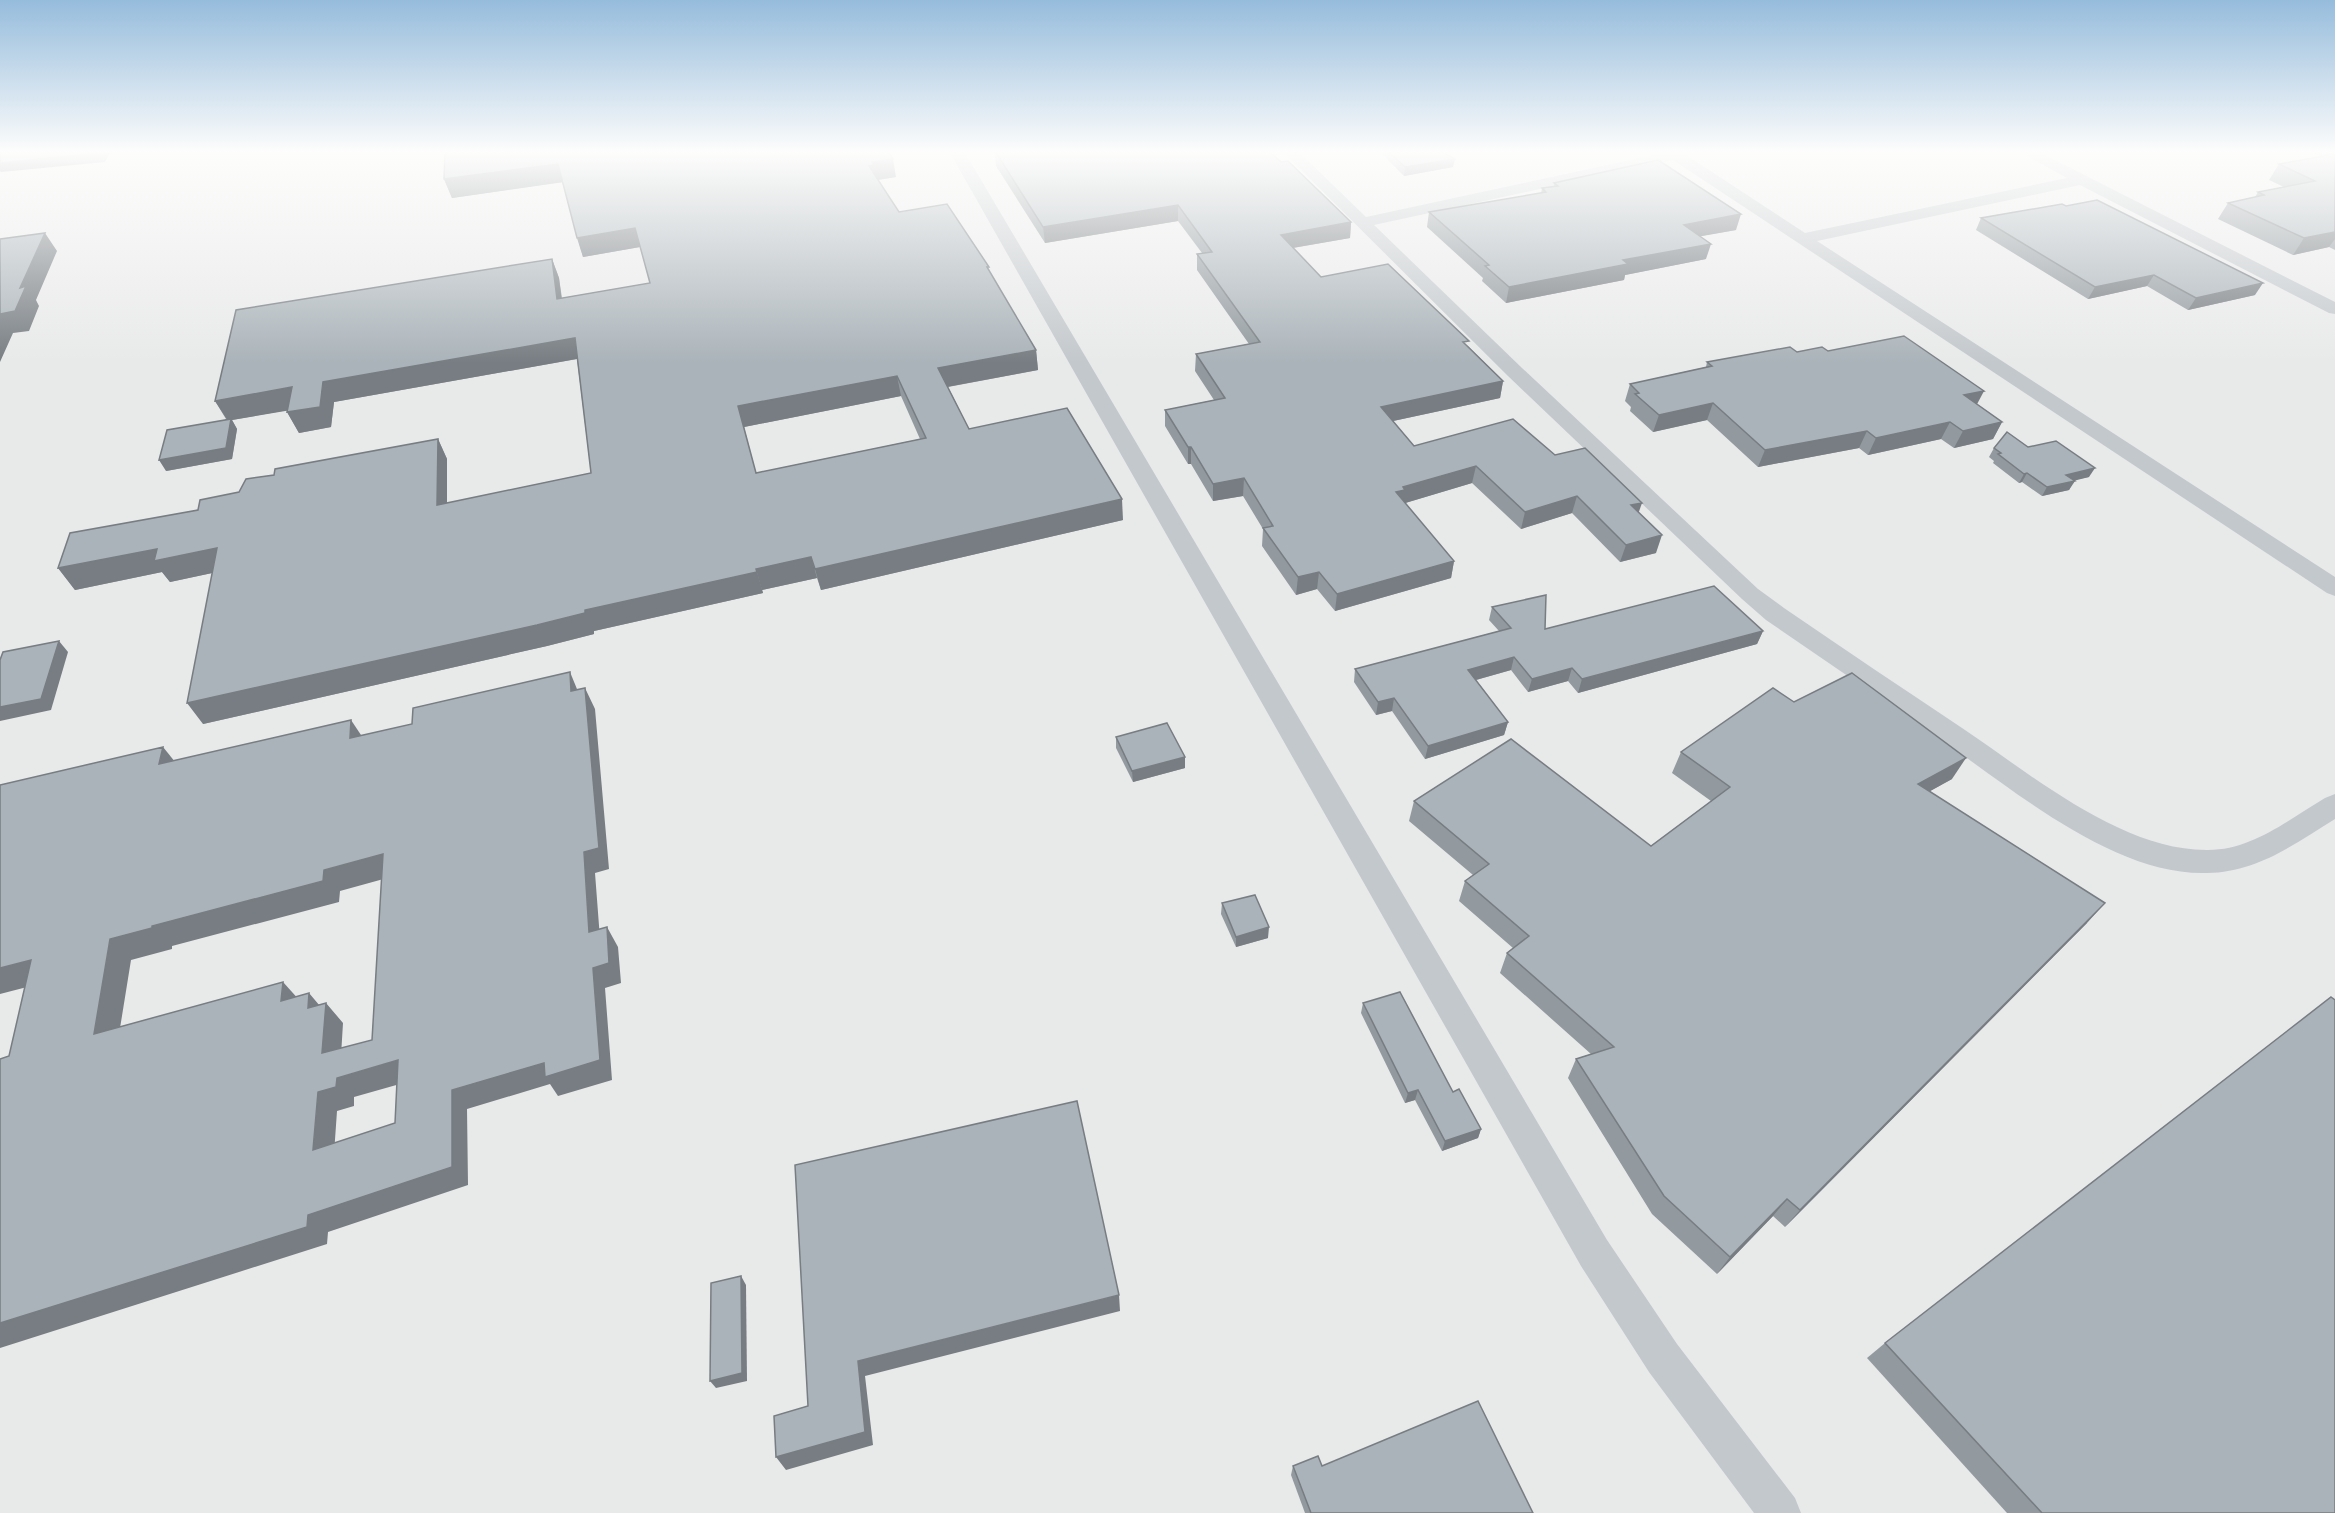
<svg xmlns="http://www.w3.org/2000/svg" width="2335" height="1513" font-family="'Nunito Sans',sans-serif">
<rect width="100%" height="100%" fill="#fafaf8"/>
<!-- built -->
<rect fill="#e8e9e9" x="0" y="151" width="2335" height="1362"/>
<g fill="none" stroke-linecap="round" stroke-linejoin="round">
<!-- minor -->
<g fill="#c3c8cc" fill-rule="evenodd">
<polygon points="949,151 964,151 1607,1240 1677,1344 1795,1498 1801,1513 1754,1513 1649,1372 1581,1266"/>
<path d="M1282,151H1298L1366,217L1663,153L1662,151H1680L1805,233L2067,178L2018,151H2037L2335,302V314L2329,313L2080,185L1817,241L2335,577V596L2327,593L1673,160L1374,225L1522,368L1758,589L1784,608C1844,649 1905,690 1965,730C2033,776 2122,850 2206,850C2251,851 2288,820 2325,798L2335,794V819C2294,844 2258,872 2207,873C2115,876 2015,791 1943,741C1884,701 1825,660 1766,620L1742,599L1508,376Z"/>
</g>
</g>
<!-- wall -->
<g fill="#929a9f" fill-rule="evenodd">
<polygon points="994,151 1269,151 1281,162 1351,222 1350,238 1293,248 1321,277 1468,346 1503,381 1500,398 1393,421 1414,446 1555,455 1639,513 1656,553 1620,562 1572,513 1521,529 1472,483 1405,503 1454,561 1451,578 1335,611 1317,589 1296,595 1262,546 1263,529 1243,496 1213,501 1191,464 1188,464 1165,426 1165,410 1214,400 1195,371 1196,354 1249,344 1197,270 1197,254 1202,253 1178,221 1045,243 996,166 995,153"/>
<polygon points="1379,151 1444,151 1443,152 1453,167 1404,176"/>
<polygon points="2310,151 2335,151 2335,250 2329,247 2293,255 2218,219 2228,203 2255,197 2258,192 2284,187 2269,180 2279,164 2322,157"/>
<path d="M896,177L878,180L899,212L989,271L1036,350L1038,370L948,387L969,429L1123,520L821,590L817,578L762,590L763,593L594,631V634L547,646L203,724L212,573L170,582L162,572L75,590L58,568L239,492L274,475L438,439L447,459V503L591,473L577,359L334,402L331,427L299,433L287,412L288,410L232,420L237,429L232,459L166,471L226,419L215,401L552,259L559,278L562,298L650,283L640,247L583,257L562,182L452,198L444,179ZM901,396L920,439L756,473L744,427Z"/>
<polygon points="1554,183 1736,230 1700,236 1706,259 1625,275 1624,280 1506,303 1482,281 1483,278 1427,227 1429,212 1541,193 1542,188 1554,186"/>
<polygon points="1981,218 2255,295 2188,310 2147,286 2088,299 1976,230"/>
<polygon points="1828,351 1977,404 2002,422 1993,439 1954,448 1941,439 1868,455 1859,448 1758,467 1707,420 1653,432 1630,411 1631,407 1625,401 1630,384 1706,367 1707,362 1797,352"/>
<polygon points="2028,447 2089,477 2074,480 2069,490 2042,496 2022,482 2019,483 1993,463 1994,461 1989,457 1994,448"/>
<polygon points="1492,607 1545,629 1763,631 1757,644 1578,693 1568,681 1528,692 1511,670 1476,680 1508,722 1504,735 1425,759 1392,711 1376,715 1354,682 1355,669 1499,631 1489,620"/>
<polygon points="1794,702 1952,779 1930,791 2087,923 1785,1227 1773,1216 1717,1274 1652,1214 1568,1078 1576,1059 1591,1054 1500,973 1507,953 1513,948 1459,901 1465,881 1473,875 1409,821 1414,801 1651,846 1711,801 1672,773 1681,752"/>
<polygon points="1116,737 1185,768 1133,782 1116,748"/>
<polygon points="1222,903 1268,938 1236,947 1221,914"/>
<polygon points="1363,1003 1453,1092 1481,1129 1478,1138 1442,1151 1415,1100 1405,1103 1361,1013"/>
<polygon points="1885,1343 2335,1513 2007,1513 1867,1358"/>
<polygon points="1293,1466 1322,1466 1533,1513 1305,1513 1291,1475"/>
</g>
<!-- shaded-wall -->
<g fill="#777d82">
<polygon points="100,151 111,151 105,162 1,172 0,171 0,163"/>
<polygon points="893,159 896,177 876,180 869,166 872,162"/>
<polygon points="1455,159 1453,167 1404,176 1405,167"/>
<polygon points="558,164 564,182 452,198 444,179"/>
<polygon points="1178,205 1178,221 1045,243 1043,227"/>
<polygon points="1741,214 1736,230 1680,240 1684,225"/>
<polygon points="1351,222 1350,238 1280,250 1281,235"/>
<polygon points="635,228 640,247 583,257 577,238"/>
<polygon points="2335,232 2335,239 2329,247 2293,255 2304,238"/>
<polygon points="45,233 57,251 36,300 39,306 29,331 13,333 0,362 0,314 20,288"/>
<polygon points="1711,244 1706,259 1625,275 1624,280 1506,303 1509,287 1623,260"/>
<polygon points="552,259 559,278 564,319 557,299"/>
<polygon points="2154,275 2147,286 2088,299 2095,287"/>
<polygon points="2263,283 2255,295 2188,310 2196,298"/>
<polygon points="575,338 582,358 334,402 331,427 299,433 287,412 323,382"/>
<polygon points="1036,350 1038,370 941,388 938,368"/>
<polygon points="897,376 901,396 744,427 738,406"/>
<polygon points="1503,381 1500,398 1379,424 1381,407"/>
<polygon points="292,387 303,408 232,420 237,429 232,459 166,471 159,460 228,421 215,401"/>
<polygon points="1984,391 1975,408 1964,395"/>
<polygon points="1713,403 1707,420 1653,432 1659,415"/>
<polygon points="1950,422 1941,439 1868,455 1876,438"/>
<polygon points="2002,422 1993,439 1954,448 1963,431"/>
<polygon points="1867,431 1859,448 1758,467 1765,450"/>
<polygon points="438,439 447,459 447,526 437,505"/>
<rect x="1188" y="447" width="3" height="17"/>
<polygon points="1476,466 1472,483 1402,504 1396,492 1403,487"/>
<polygon points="2095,468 2089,477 2061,484 2066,475"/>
<polygon points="2027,473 2022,482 2019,483 2024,474"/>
<polygon points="1244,478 1243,496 1213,501 1213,484"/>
<polygon points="2075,481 2069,490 2042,496 2047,487"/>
<polygon points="1577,496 1572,513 1521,529 1525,512"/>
<polygon points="1122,499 1123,520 821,590 815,569"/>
<polygon points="1642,503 1636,520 1631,505"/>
<polygon points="1662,535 1656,553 1620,562 1626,545"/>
<polygon points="217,548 231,569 170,582 162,572 75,590 58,568 157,549"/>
<polygon points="811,557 817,578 762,590 756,569"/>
<polygon points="1454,561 1451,578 1335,611 1337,594"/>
<polygon points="757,572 763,593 594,631 594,634 547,646 203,724 187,703 585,610"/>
<polygon points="1319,572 1317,589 1296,595 1298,577"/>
<polygon points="1763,631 1757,644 1578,693 1582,679"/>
<polygon points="59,641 68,652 51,710 0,721 0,707"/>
<polygon points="1514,657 1511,670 1465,683 1468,670"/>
<polygon points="1572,668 1568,681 1528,692 1532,679"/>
<polygon points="570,672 579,694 571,691"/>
<polygon points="585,688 595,709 609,869 595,873 601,952 589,932 584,852"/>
<polygon points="1394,698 1392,711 1376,715 1378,702"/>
<polygon points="351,720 365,741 350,738"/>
<polygon points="1508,722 1504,735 1425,759 1428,746"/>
<polygon points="163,747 180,768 159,764"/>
<polygon points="1185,757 1185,768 1133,782 1132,771"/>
<polygon points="1966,758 1952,779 1905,805 1918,784"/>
<polygon points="383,854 398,875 340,891 339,902 172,946 172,949 131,960 116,1053 94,1034 110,939 324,870"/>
<polygon points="2105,903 2087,923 1785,1227 1800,1210"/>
<polygon points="607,927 618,947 621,983 605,988 612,1080 558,1096 550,1084 467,1109 468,1185 328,1232 327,1244 0,1348 0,1323 308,1215 593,968"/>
<polygon points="1269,927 1268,938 1236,947 1236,937"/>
<polygon points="31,960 54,980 0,994 0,968"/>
<polygon points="283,982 301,1002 281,1001"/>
<polygon points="309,993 325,1012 326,1003 343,1023 340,1072 322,1053 308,1008"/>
<polygon points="398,1060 414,1080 354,1097 354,1106 337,1111 333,1168 313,1150 318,1092 337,1078"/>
<polygon points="1418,1090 1415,1100 1405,1103 1408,1093"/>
<polygon points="1481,1129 1478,1138 1442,1151 1445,1141"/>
<polygon points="1787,1199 1773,1216 1717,1274 1730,1257"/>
<polygon points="741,1276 746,1285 747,1381 716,1388 710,1381"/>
<polygon points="1119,1295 1120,1311 865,1376 873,1445 786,1470 776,1457 858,1361"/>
</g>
<!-- building -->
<g fill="#aab3b9" stroke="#777d82" stroke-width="1.5" fill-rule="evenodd">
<polygon points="0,151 100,151 99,153 0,163"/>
<path d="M445,151H888L893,159L872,162L874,165L869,166L899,212L947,204L989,267H987L1036,350L938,368L969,429L1067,408L1122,499L815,569L811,557L756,569L757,572L585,610V613L537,625L187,703L217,548L154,561L157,549L58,568L70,533L198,510L200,500L239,492L246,479L274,475L275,469L438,439L437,505L591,473L575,338L323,382L320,407L287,412L292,387L215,401L236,310L552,259L557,299L650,283L635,228L577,238L558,164L444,179ZM897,376L926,438L756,473L738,406Z"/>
<polygon points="995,151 1269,151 1281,162 1288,161 1351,222 1281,235 1321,277 1388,264 1469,341 1463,342 1503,381 1381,407 1414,446 1513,419 1555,455 1585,448 1642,503 1631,505 1662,535 1626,545 1577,496 1525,512 1476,466 1403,487 1405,490 1396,492 1454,561 1337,594 1319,572 1298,577 1263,528 1273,526 1244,478 1213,484 1191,447 1188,447 1165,410 1225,398 1196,354 1260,342 1197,254 1212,252 1178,205 1043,227"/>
<polygon points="1388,151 1441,151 1455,159 1405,167"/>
<polygon points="2335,154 2335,232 2304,238 2228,203 2264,195 2258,192 2315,181 2279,164"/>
<polygon points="1658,160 1741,214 1684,225 1711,244 1623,260 1628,264 1509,287 1485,266 1489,265 1429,212 1546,192 1542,188 1558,186 1554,183"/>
<polygon points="2097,200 2263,283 2196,298 2154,275 2095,287 1981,218 2062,204 2066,206"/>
<polygon points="45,233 20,288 26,286 15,311 0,314 0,239"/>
<polygon points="1904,336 1984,391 1964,395 2002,422 1963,431 1950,422 1876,438 1867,431 1765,450 1713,403 1659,415 1635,394 1639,393 1630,384 1712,366 1707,362 1790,347 1797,352 1822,347 1828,351"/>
<polygon points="231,419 226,448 159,460 167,430"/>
<polygon points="2007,432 2028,447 2056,441 2095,468 2066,475 2075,481 2047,487 2027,473 2024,474 1998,454 2001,453 1994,448"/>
<polygon points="1714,586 1763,631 1582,679 1572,668 1532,679 1514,657 1468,670 1508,722 1428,746 1394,698 1378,702 1355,669 1511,628 1492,607 1546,595 1545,629"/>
<polygon points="59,641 41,699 0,707 0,660 3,652"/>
<path d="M570,672L571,691L585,688L599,848L584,852L589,932L607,927L609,963L593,968L600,1060L545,1077L544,1063L452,1090V1167L308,1215L307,1227L0,1323V1059L9,1056L31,960L0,968V785L163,747L159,764L351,720L350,738L412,724L413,708ZM383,854L372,1040L322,1053L326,1003L308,1008L309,993L281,1001L283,982L94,1034L110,939L152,928V926L323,881L324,870ZM398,1060L395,1123L313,1150L318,1092L336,1087L337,1078Z"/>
<polygon points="1852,673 1966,758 1918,784 2105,903 1800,1210 1787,1199 1730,1257 1664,1196 1576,1059 1614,1047 1507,953 1529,936 1465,881 1489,864 1414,801 1511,739 1651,846 1730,787 1681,752 1773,688 1794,702"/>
<polygon points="1167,723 1185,757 1132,771 1116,737"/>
<polygon points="1255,895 1269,927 1236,937 1222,903"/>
<polygon points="1400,992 1453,1092 1459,1089 1481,1129 1445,1141 1418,1090 1408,1093 1363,1003"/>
<polygon points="2331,997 2335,1000 2335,1513 2042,1513 1885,1343"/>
<polygon points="1077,1101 1119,1295 858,1361 865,1432 776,1457 774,1416 808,1406 795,1165"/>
<polygon points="741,1276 742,1373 710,1381 711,1283"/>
<polygon points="1478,1401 1533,1513 1311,1513 1293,1466 1318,1456 1322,1466"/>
</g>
<!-- sky -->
<linearGradient id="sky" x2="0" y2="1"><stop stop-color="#96bcdc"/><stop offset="0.42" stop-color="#fdfdfc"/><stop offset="1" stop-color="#fdfdfc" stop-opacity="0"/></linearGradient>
<rect width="2335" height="363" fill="url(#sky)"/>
</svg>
